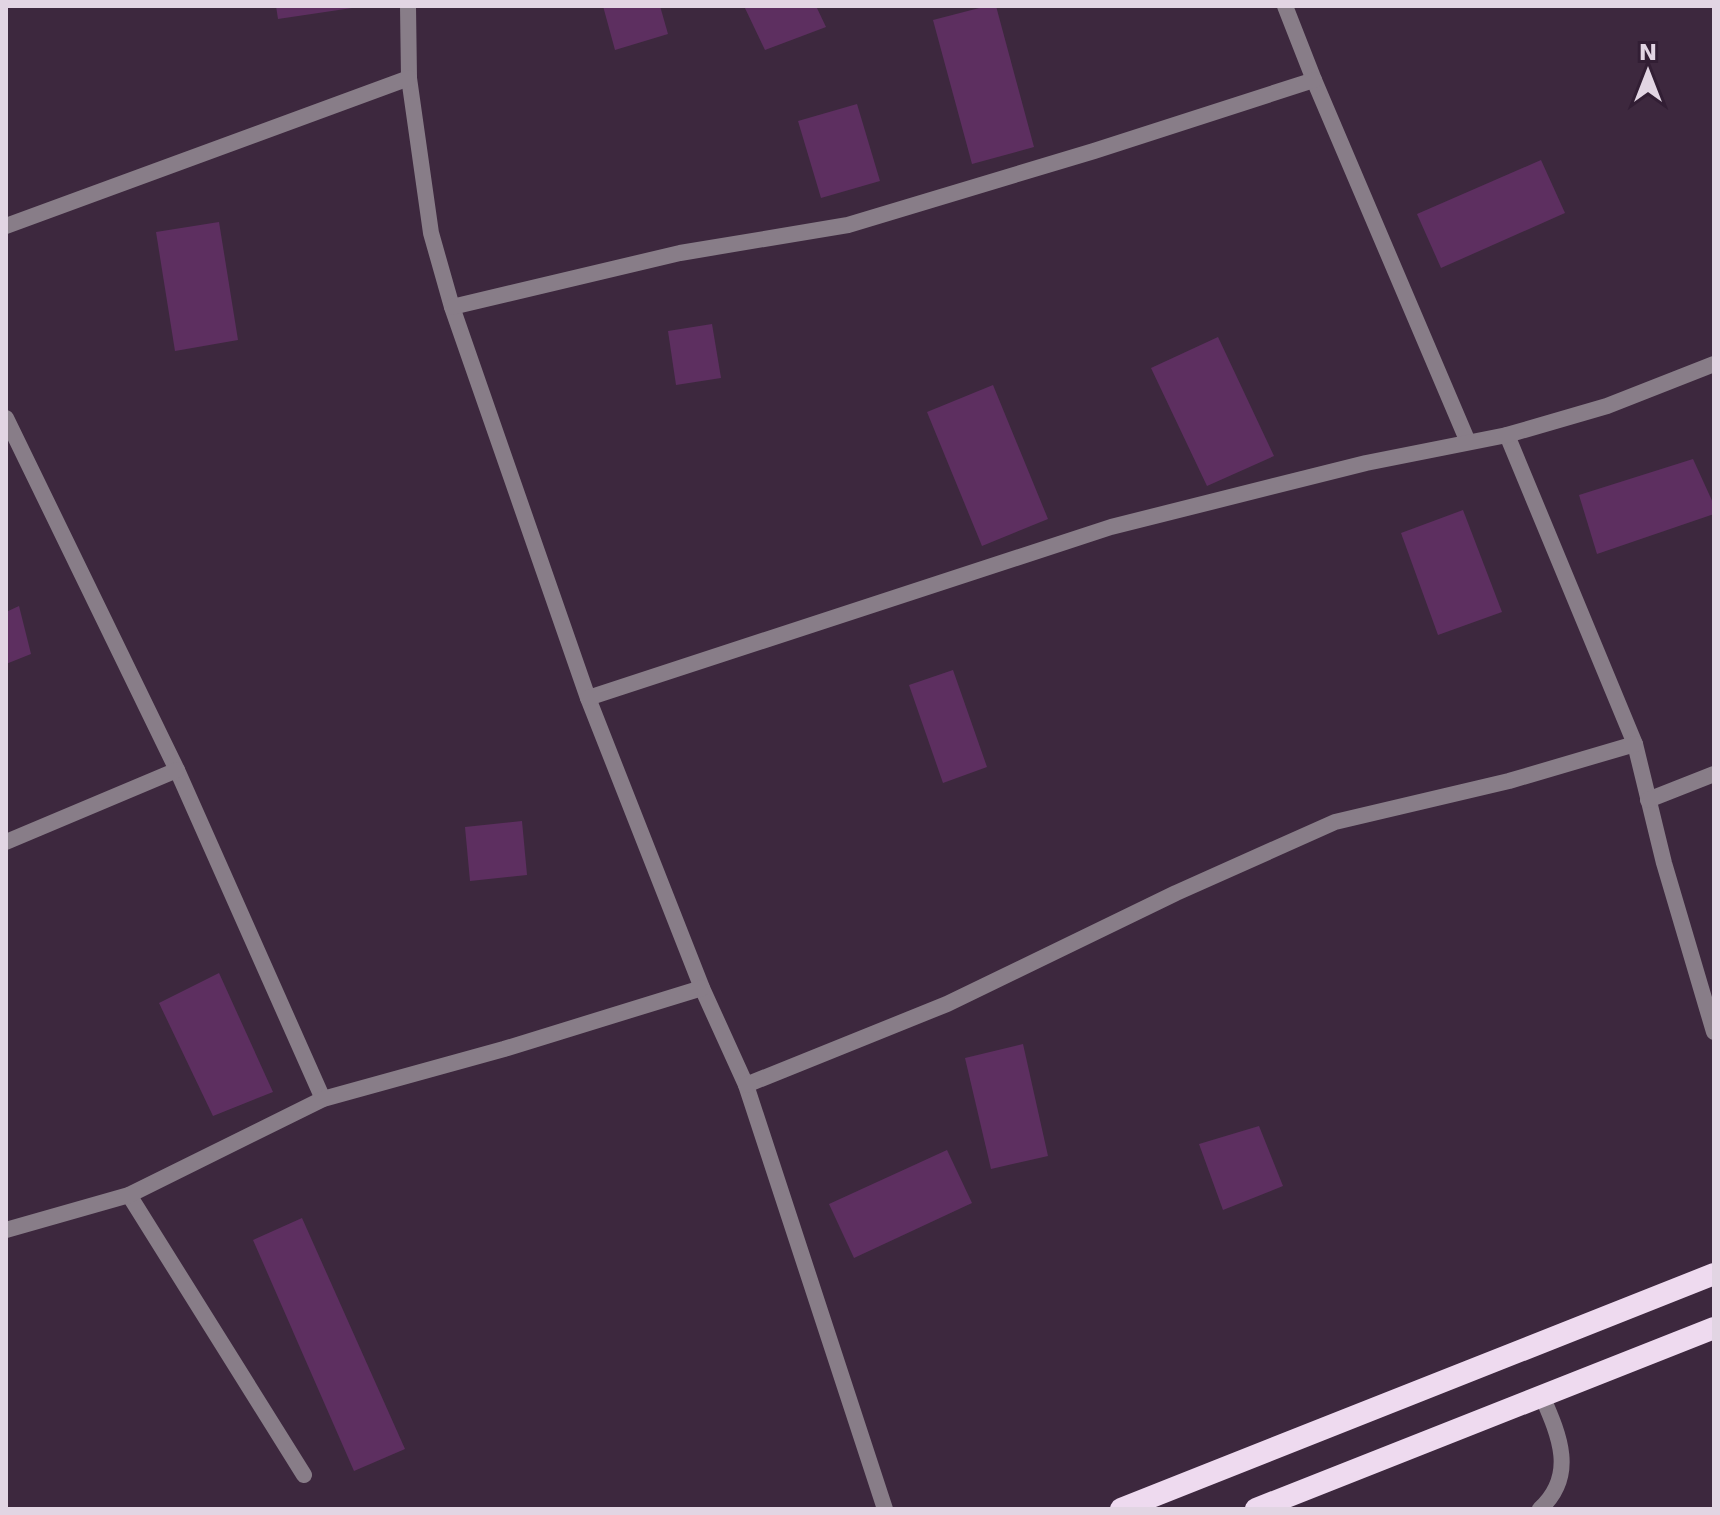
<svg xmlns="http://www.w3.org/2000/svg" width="1720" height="1515" font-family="'DejaVu Sans',sans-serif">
<rect width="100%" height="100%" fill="#3d283e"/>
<!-- building -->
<g fill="#5d2f60">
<polygon points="276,6 351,6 352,8 278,19"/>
<polygon points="603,6 660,6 668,34 615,50"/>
<polygon points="744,6 816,6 826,27 765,50"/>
<polygon points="987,6 996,6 1034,147 972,164 933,20"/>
<polygon points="857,104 880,181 821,198 798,121"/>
<polygon points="1541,160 1565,213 1441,268 1417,214"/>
<polygon points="219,222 238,340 175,351 156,232"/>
<polygon points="712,324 721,378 676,385 668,331"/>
<polygon points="1218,337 1274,456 1207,486 1151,368"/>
<polygon points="993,385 1048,519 982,546 927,412"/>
<polygon points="1693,459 1714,505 1714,514 1597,554 1579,495"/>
<polygon points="1463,510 1502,612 1438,635 1401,533"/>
<polygon points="19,606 31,654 6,664 6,612"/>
<polygon points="953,670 987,767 943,783 909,685"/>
<polygon points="522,821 527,875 470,881 465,827"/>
<polygon points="219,973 273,1092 213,1116 159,1003"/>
<polygon points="1023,1044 1048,1156 991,1169 965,1058"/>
<polygon points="1259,1126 1283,1186 1223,1210 1199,1144"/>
<polygon points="947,1150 972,1203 854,1258 829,1204"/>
<polygon points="302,1218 405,1449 354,1471 253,1240"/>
</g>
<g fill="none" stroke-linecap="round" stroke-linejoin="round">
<!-- service -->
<g stroke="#887d88" stroke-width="16">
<polyline points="129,1195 304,1475"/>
<path d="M1540,1509C1577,1475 1559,1435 1542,1396"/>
</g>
<!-- minor -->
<g stroke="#887d88" stroke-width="16">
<polyline points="408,6 409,78 431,233 452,307 588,698 702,988 746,1085 885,1509"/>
<polyline points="1285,6 1314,80 1468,442"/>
<polyline points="6,226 409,78"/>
<polyline points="452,307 680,253 848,225 1094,151 1314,80"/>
<polyline points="6,418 177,770 323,1099"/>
<polyline points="1507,435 1635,744 1664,863 1714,1032"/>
<polyline points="588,698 1111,527 1366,463 1507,435 1607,406 1714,364"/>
<polyline points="1648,800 1714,774"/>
<polyline points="6,842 177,770"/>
<polyline points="746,1085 947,1004 1176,893 1335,822 1509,781 1635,744"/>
<polyline points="6,1230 129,1195 323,1099 504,1049 702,988"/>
</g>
<!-- trunk -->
<g stroke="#eedaef" stroke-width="22">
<polyline points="1121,1509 1714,1274"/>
<polyline points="1256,1509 1714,1328"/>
</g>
</g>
<!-- border -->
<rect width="1720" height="1515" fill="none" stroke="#e2d5e3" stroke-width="16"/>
<!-- north arrow -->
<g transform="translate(1648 72)" stroke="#321e34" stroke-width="6" paint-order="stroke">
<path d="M0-6L14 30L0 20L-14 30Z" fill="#e2d5e3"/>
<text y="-12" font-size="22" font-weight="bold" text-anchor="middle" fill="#e2d5e3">N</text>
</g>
</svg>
